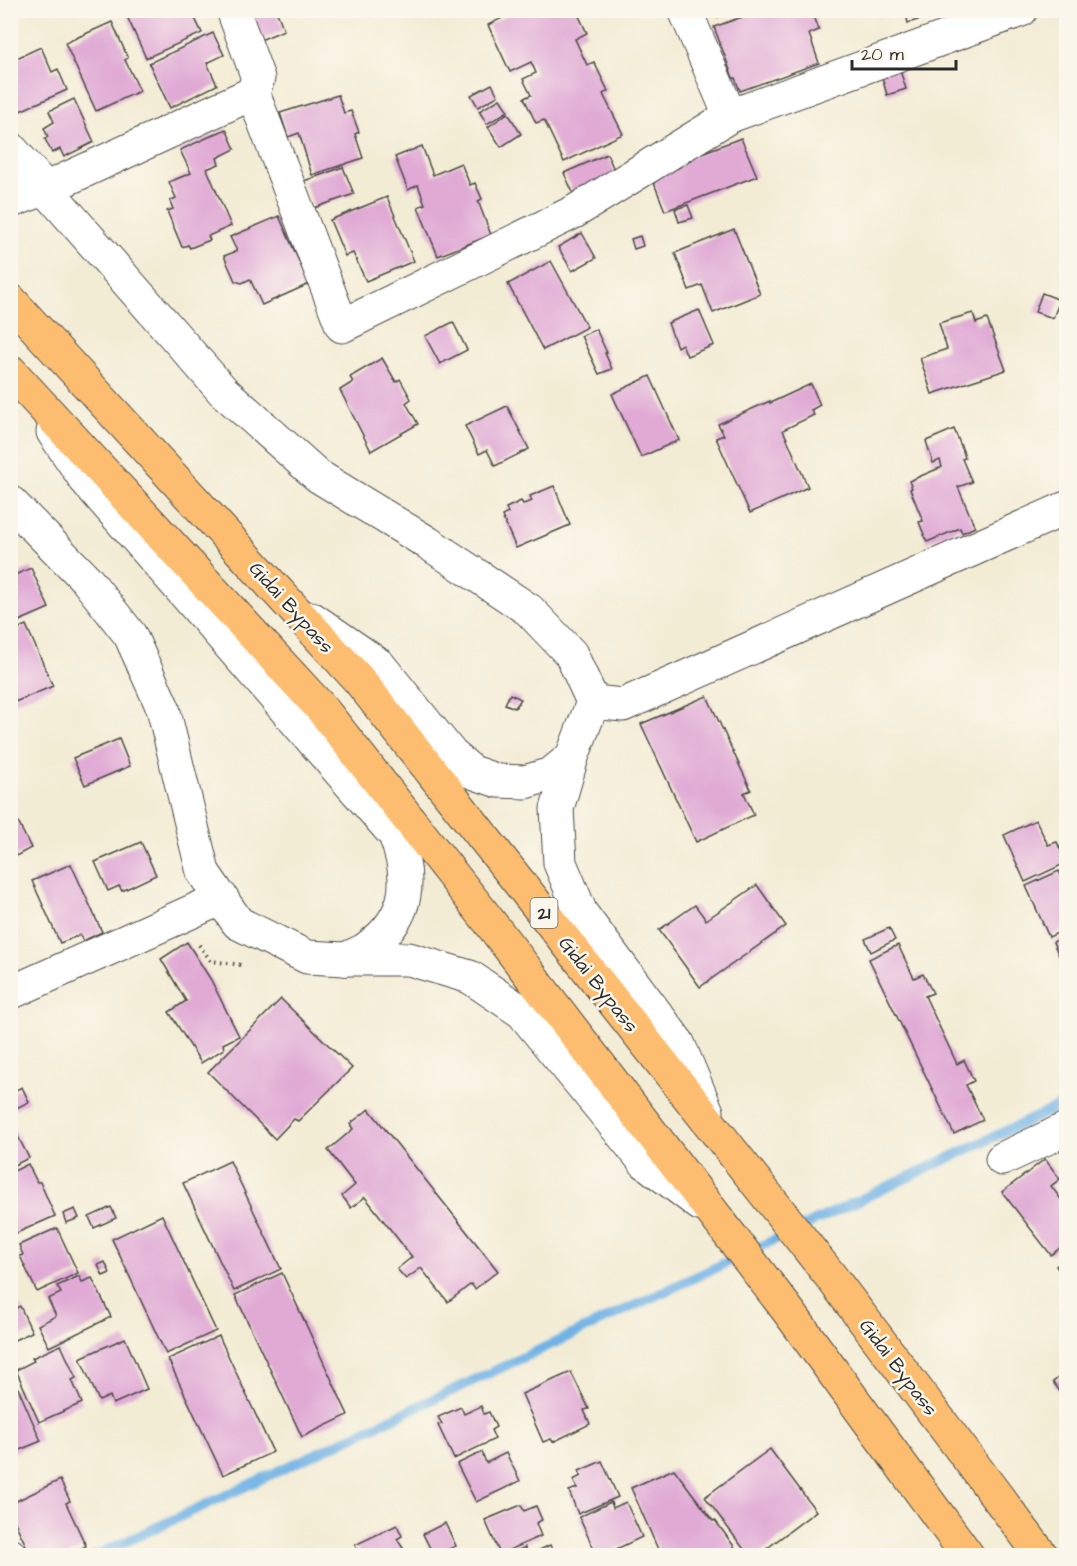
<svg xmlns="http://www.w3.org/2000/svg" width="1077" height="1566" font-family="'Architects Daughter',sans-serif">
<rect width="100%" height="100%" fill="#fbf7ec"/>
<filter id="ink" filterUnits="userSpaceOnUse"><feTurbulence type="fractalNoise" baseFrequency=".0167" numOctaves="2"/><feDisplacementMap in="SourceGraphic" scale="12" xChannelSelector="R" yChannelSelector="G"/><feConvolveMatrix kernelMatrix="1 2 1 2 8 2 1 2 1" color-interpolation-filters="sRGB"/></filter>
<filter id="wash" filterUnits="userSpaceOnUse"><feTurbulence type="fractalNoise" baseFrequency=".008" numOctaves="4" result="noise"/><feDisplacementMap in="SourceGraphic" scale="24" xChannelSelector="R" yChannelSelector="G"/><feGaussianBlur stdDeviation="1.35" result="paint"/><feColorMatrix in="noise" values="0 0 0 0 0 0 0 0 0 0 0 0 0 0 0 0 0 1.4 0 .05"/><feComposite in="paint" operator="in"/></filter>
<g filter="url(#wash)">
<rect width="100%" height="100%" fill="#f3ecd5"/>
<g fill="none" stroke-linecap="round" stroke-linejoin="round">
<!-- stream -->
<polyline stroke="#71b2e5" stroke-width="10" points="95,1556 606,1319 1066,1103"/>
</g>
<g id="blocks">
<!-- building -->
<g fill="#e0aad5">
<polygon points="129,10 191,10 202,33 146,58 125,12"/>
<polygon points="264,10 276,10 284,30 258,41 248,17"/>
<polygon points="518,10 576,10 587,33 575,39 587,65 594,62 608,91 603,94 623,134 564,162 544,120 536,123 524,98 531,95 523,79 536,73 531,62 510,72 488,25"/>
<polygon points="716,10 735,10 735,11 718,17"/>
<polygon points="751,10 812,10 819,30 809,34 819,63 740,91 735,78 733,78 714,27 742,17 741,14"/>
<polygon points="879,10 893,10 894,14 879,16"/>
<polygon points="905,10 946,10 947,11 908,23"/>
<polygon points="112,22 128,58 125,60 140,91 96,111 65,43"/>
<polygon points="213,33 224,55 207,63 217,85 170,108 149,63"/>
<polygon points="41,47 52,72 58,69 67,90 20,111 10,90 10,80 16,78 10,67 10,61"/>
<polygon points="898,64 906,89 887,95 880,70"/>
<polygon points="492,84 498,96 478,107 471,95"/>
<polygon points="338,95 344,113 351,111 359,132 355,134 363,158 312,175 299,133 288,137 280,113"/>
<polygon points="74,99 94,142 64,157 60,149 52,153 45,139 48,137 44,128 54,122 49,111"/>
<polygon points="500,99 508,111 487,124 479,111"/>
<polygon points="508,113 521,134 501,147 488,127"/>
<polygon points="226,129 235,149 217,158 219,164 207,169 231,226 208,236 210,240 190,248 188,245 182,247 167,211 173,209 170,201 176,198 169,182 191,173 180,150"/>
<polygon points="741,138 757,176 665,211 652,178 680,167 678,162"/>
<polygon points="422,146 433,175 461,163 470,185 475,183 482,199 478,201 491,235 438,256 418,207 425,204 418,185 408,190 395,157"/>
<polygon points="607,154 617,176 574,195 564,173"/>
<polygon points="343,167 354,194 314,208 304,181"/>
<polygon points="387,197 414,261 366,281 353,253 345,256 330,220"/>
<polygon points="688,205 693,218 679,222 675,209"/>
<polygon points="279,216 309,284 262,305 250,279 242,283 235,281 224,256 237,251 230,237"/>
<polygon points="734,229 760,294 713,313 702,285 689,290 675,253"/>
<polygon points="582,233 596,258 572,271 558,247"/>
<polygon points="640,236 643,246 634,249 631,239"/>
<polygon points="551,261 587,327 543,350 508,284"/>
<polygon points="1042,293 1060,300 1053,318 1035,312"/>
<polygon points="699,310 714,345 687,356 682,344 677,347 668,323"/>
<polygon points="973,313 976,323 987,319 1006,370 932,394 920,358 947,349 939,323"/>
<polygon points="1066,321 1066,335 1062,322"/>
<polygon points="453,322 467,350 440,364 425,336"/>
<polygon points="596,329 607,353 605,353 612,369 599,374 581,336"/>
<polygon points="382,358 396,382 400,379 411,399 406,403 418,424 371,451 340,390 353,382 350,377"/>
<polygon points="650,376 679,440 641,457 612,394"/>
<polygon points="811,384 820,405 811,410 814,415 783,430 808,487 750,513 716,438 724,435 718,424 770,401 770,403"/>
<polygon points="507,406 529,449 495,466 487,450 479,454 465,426"/>
<polygon points="954,429 963,451 965,458 962,459 972,482 958,487 975,527 962,533 960,528 927,542 919,522 923,521 910,489 912,488 909,481 942,467 940,460 933,463 926,441"/>
<polygon points="554,486 570,525 516,548 502,516 508,513 506,508 521,501 523,504 532,501 530,496"/>
<polygon points="31,568 49,608 10,625 10,577"/>
<polygon points="26,625 53,686 10,704 10,632"/>
<polygon points="510,694 521,699 515,708 505,704"/>
<polygon points="707,696 751,790 744,793 754,815 696,842 641,724"/>
<polygon points="119,739 130,766 85,785 73,758"/>
<polygon points="17,820 31,848 16,856 10,845 10,824"/>
<polygon points="1036,820 1048,845 1057,842 1066,863 1025,882 1004,835"/>
<polygon points="141,842 156,875 122,891 119,886 108,891 95,862"/>
<polygon points="71,864 102,932 83,941 80,935 60,943 32,881"/>
<polygon points="1059,871 1066,888 1066,929 1049,937 1026,886"/>
<polygon points="757,885 786,926 700,987 659,930 695,905 706,920"/>
<polygon points="889,928 895,940 871,952 865,939"/>
<polygon points="1066,936 1066,971 1053,942"/>
<polygon points="187,942 211,980 239,1036 223,1044 224,1049 201,1063 169,1012 186,1001 161,959"/>
<polygon points="898,945 914,978 923,974 933,993 925,996 957,1064 964,1060 974,1081 966,1085 983,1120 954,1134 869,959"/>
<polygon points="281,999 352,1068 298,1121 294,1119 275,1139 208,1072"/>
<polygon points="22,1087 29,1102 10,1111 10,1093"/>
<polygon points="369,1109 498,1271 475,1289 471,1284 448,1302 421,1268 406,1279 397,1269 412,1257 365,1197 351,1208 342,1196 355,1185 328,1150 353,1129 350,1124"/>
<polygon points="10,1121 29,1158 10,1167"/>
<polygon points="1045,1159 1060,1179 1051,1186 1066,1206 1066,1243 1051,1255 1002,1192"/>
<polygon points="230,1161 281,1269 234,1291 183,1183"/>
<polygon points="28,1164 37,1182 40,1182 55,1216 12,1235 10,1173"/>
<polygon points="111,1207 116,1218 94,1228 89,1217"/>
<polygon points="75,1209 79,1218 66,1223 63,1214"/>
<polygon points="162,1215 216,1331 166,1354 112,1239"/>
<polygon points="57,1228 78,1273 37,1292 20,1256 23,1255 19,1245"/>
<polygon points="1066,1258 1066,1281 1056,1266"/>
<polygon points="105,1262 110,1273 103,1276 98,1265"/>
<polygon points="282,1273 348,1415 302,1437 235,1295"/>
<polygon points="79,1276 82,1282 92,1278 111,1317 49,1347 38,1325 56,1316 48,1299 61,1293 57,1286"/>
<polygon points="20,1306 32,1332 10,1342 10,1311"/>
<polygon points="219,1336 273,1452 223,1475 168,1359"/>
<polygon points="125,1338 147,1389 113,1404 110,1396 99,1401 80,1358"/>
<polygon points="61,1345 76,1378 72,1380 82,1403 39,1422 16,1370 34,1361 32,1358"/>
<polygon points="571,1372 589,1409 584,1410 590,1424 553,1442 551,1439 543,1442 522,1394"/>
<polygon points="1066,1372 1066,1400 1053,1382"/>
<polygon points="18,1388 41,1441 10,1454 10,1391"/>
<polygon points="481,1406 484,1414 489,1412 496,1427 491,1430 495,1439 454,1459 438,1425 442,1424 438,1417 461,1407 464,1414"/>
<polygon points="770,1449 816,1511 757,1556 749,1556 705,1497"/>
<polygon points="482,1452 486,1463 506,1453 520,1481 476,1502 457,1464"/>
<polygon points="602,1461 618,1497 578,1514 569,1491 577,1488 573,1480 581,1476 579,1471"/>
<polygon points="674,1469 713,1521 715,1520 741,1556 661,1556 631,1488"/>
<polygon points="60,1480 70,1501 66,1503 86,1546 66,1556 31,1556 10,1512 10,1504"/>
<polygon points="611,1502 613,1508 626,1502 642,1537 606,1554 605,1552 597,1556 579,1517"/>
<polygon points="521,1505 524,1511 536,1506 542,1520 536,1523 541,1536 500,1554 485,1520"/>
<polygon points="445,1523 456,1546 434,1556 423,1534"/>
<polygon points="397,1525 402,1536 397,1539 408,1556 360,1556 355,1545"/>
<polygon points="550,1545 555,1556 507,1556 525,1547 529,1555"/>
</g>
</g>
</g>
<g filter="url(#ink)">
<use href="#blocks" fill-opacity="0" stroke="#494844" stroke-width="1.5"/>
<g fill="none" stroke-linecap="round" stroke-linejoin="round">
<defs>
<g id="minor">
<polyline points="233,10 258,78 253,93"/>
<polyline points="685,10 730,116"/>
<polyline points="11,201 47,188 253,93 342,326 574,212 730,116 1021,10"/>
<path d="M53,432L85,479L395,835C412,879 410,916 370,946C363,952 354,955 345,959"/>
<polyline points="311,618 379,665 451,754 472,772 498,781 525,782 551,774 572,757"/>
<polyline points="593,702 623,705 1066,508"/>
<polyline points="572,757 557,809 560,863 581,913 678,1043 707,1112"/>
<polyline points="346,959 409,959 470,977 522,1012 645,1162 700,1204"/>
<polyline points="10,993 222,898"/>
<polyline points="1002,1159 1066,1129"/>
<polyline points="10,1555 11,1556"/>
</g>
<g id="tertiary">
<polyline points="10,148 223,391 318,476 428,543 529,610 571,654 593,702 572,757"/>
<polyline points="10,502 86,579 130,635 163,708 203,872 238,923 307,957 345,959"/>
</g>
<g id="trunk">
<polyline points="10,300 359,680 832,1278 1042,1556"/>
<polyline points="10,371 322,709 488,920 789,1312 968,1556"/>
</g>
</defs>
<!-- minor casing -->
<use href="#minor" stroke="#494844" stroke-width="35"/>
<!-- tertiary casing -->
<use href="#tertiary" stroke="#494844" stroke-width="35"/>
<!-- trunk casing -->
<use href="#trunk" stroke="#494844" stroke-width="35"/>
<!-- path -->
<polyline stroke="#494844" stroke-width="4" stroke-dasharray="1.5 4.5" stroke-linecap="butt" points="199,945 211,961 243,965"/>
<!-- minor -->
<use href="#minor" stroke="#fff" stroke-width="33"/>
<!-- tertiary -->
<use href="#tertiary" stroke="#fff" stroke-width="33"/>
<!-- trunk -->
<use href="#trunk" stroke="#fcbd6f" stroke-width="33"/>
</g>
</g>
<g text-anchor="middle" stroke-width="5" stroke-linejoin="round" paint-order="stroke">
<!-- shield labels -->
<rect fill="#fbf7ec" stroke="#696865" stroke-width="1.5" x="530.5" y="898" width="27" height="30" rx="4.5"/>
<g font-size="18" font-weight="bold" fill="#2b2b2b">
<text x="544" y="919">21</text>
</g>
<!-- street labels -->
<g font-size="20" fill="#2b2b2b" stroke="#fbf7ec">
<text transform="translate(292 607) rotate(48)" y="7">Gidai Bypass</text>
<text transform="translate(599 984) rotate(52)" y="7">Gidai Bypass</text>
<text transform="translate(899 1367) rotate(53)" y="7">Gidai Bypass</text>
</g>
</g>
<!-- margin -->
<rect width="1077" height="1566" fill="none" stroke="#fbf7ec" stroke-width="36"/>
<!-- scale -->
<path d="M852 60v9h104v-9" fill="none" stroke="#2b2b2b" stroke-width="3"/>
<text x="861" y="60" font-size="18" fill="#2b2b2b" stroke="#fbf7ec" stroke-width="4.5" paint-order="stroke">20 m</text>
</svg>
